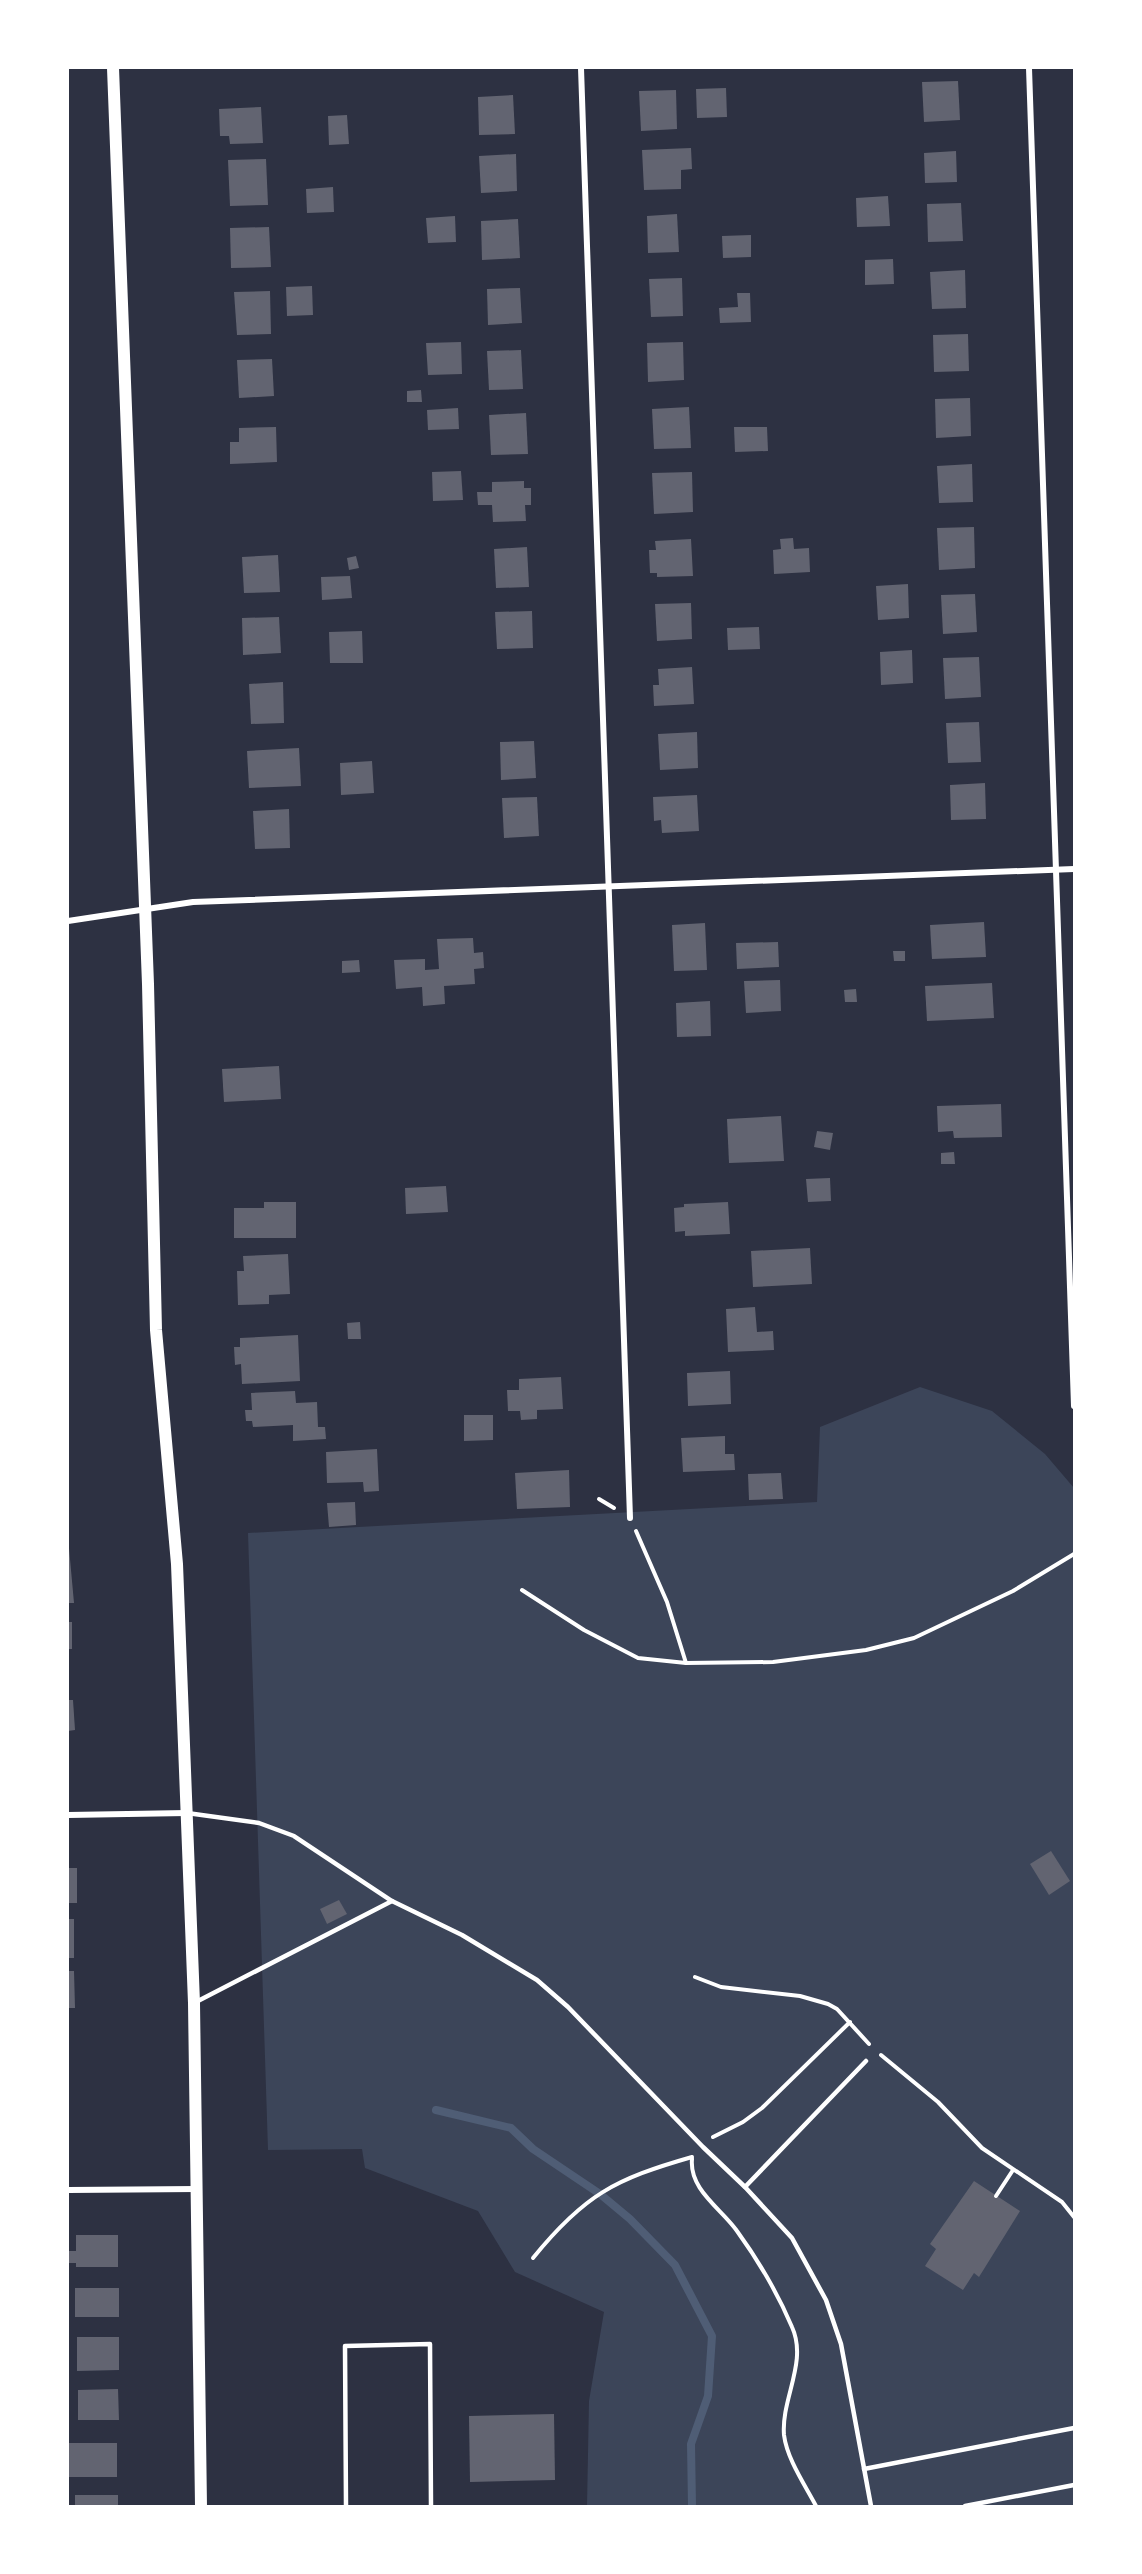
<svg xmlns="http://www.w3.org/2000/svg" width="1142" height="2574" font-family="'Roboto Condensed',sans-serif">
<rect width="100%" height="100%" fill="#2d3142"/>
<!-- green -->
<polygon fill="#3c4559" points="920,1387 992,1411 1045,1454 1074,1488 1074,2506 587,2506 589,2401 604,2312 515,2272 478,2211 365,2168 362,2149 268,2150 248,1533 817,1502 820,1427"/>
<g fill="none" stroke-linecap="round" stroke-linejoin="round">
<!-- stream -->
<polyline stroke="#4f5d75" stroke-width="8" points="436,2110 511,2128 533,2149 600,2194 630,2219 675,2265 712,2336 708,2396 691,2444 692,2506"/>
</g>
<!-- building -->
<g fill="#626471">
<polygon points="958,81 960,120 924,122 922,82"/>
<polygon points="726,88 727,117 697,118 696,89"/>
<polygon points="676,90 677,129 641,131 639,91"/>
<polygon points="513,95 515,134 479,135 478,97"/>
<polygon points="261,107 263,143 230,144 229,136 220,136 219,109"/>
<polygon points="347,115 349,144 329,145 328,116"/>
<polygon points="691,148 692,169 681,170 681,189 644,190 642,150"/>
<polygon points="956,151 957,182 925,183 924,153"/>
<polygon points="516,154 517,191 481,193 479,156"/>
<polygon points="266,159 268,205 230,206 228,160"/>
<polygon points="333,187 334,212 307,213 306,189"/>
<polygon points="888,196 890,226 857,227 856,198"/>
<polygon points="961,203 963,241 928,242 927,204"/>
<polygon points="677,214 679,252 648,253 647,216"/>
<polygon points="455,216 456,242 428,243 426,218"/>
<polygon points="518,219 520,258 482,260 481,221"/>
<polygon points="269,227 271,267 231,268 230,228"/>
<polygon points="751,235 751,257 723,258 722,236"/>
<polygon points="893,259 894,284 865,285 865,260"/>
<polygon points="965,270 966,308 932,309 930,272"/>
<polygon points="682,278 683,316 651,317 649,279"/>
<polygon points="312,286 313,315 287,316 286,287"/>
<polygon points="520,288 522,323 488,325 487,289"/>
<polygon points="270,291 271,334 237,335 234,292"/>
<polygon points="737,293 750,293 751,322 720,323 719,308 738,307"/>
<polygon points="968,334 969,371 934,372 933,335"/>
<polygon points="461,342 462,374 428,375 426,343"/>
<polygon points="683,342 684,380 648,382 647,343"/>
<polygon points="521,350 523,389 489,390 487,351"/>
<polygon points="272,359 274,396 239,398 237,360"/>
<polygon points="421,390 422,402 407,402 407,391"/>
<polygon points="970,398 971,436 936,438 935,399"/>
<polygon points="689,407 691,448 654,449 652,409"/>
<polygon points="458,408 459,429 428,430 427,410"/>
<polygon points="526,413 528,454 491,455 489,415"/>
<polygon points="276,427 277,462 230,464 230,442 239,442 239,428"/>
<polygon points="734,427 767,427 768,451 735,452"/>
<polygon points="972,464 973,502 939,503 937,466"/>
<polygon points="461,471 463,500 433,501 432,472"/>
<polygon points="692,472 693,512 654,514 652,473"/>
<polygon points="524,481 524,488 531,488 531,505 525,505 526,521 493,522 492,505 478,505 477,492 492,492 492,482"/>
<polygon points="974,527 975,568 939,570 937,528"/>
<polygon points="793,538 794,549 809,548 810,572 774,574 773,550 781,549 780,539"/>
<polygon points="691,539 693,576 657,577 657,573 650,573 649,550 656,550 655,541"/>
<polygon points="527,547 529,587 496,588 494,549"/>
<polygon points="278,555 280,592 244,593 242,557"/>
<polygon points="356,556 359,568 349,570 347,558"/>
<polygon points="350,576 352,598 322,600 321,577"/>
<polygon points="908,584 909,618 878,620 876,586"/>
<polygon points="975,594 977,632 943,634 941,595"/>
<polygon points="691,603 692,639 657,641 655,604"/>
<polygon points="532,611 533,648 497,649 495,612"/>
<polygon points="279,617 281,653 243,655 242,618"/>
<polygon points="759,627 760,649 728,650 727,628"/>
<polygon points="362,631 363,663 330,663 329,632"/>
<polygon points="912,650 913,683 881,685 880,652"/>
<polygon points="979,657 981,697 945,699 943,658"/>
<polygon points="692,667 694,704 654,706 653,685 659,685 658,669"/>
<polygon points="283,682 284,723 251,724 249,684"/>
<polygon points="979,722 981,762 948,763 946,723"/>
<polygon points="697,732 698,768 660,770 658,734"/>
<polygon points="534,741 536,778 501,780 500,742"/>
<polygon points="299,748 301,786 249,788 247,751"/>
<polygon points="372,761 374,793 341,795 340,763"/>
<polygon points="985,783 986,819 951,820 950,785"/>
<polygon points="697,795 699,831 662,833 661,820 654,821 653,797"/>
<polygon points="537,797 539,836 504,838 502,798"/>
<polygon points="289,809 290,848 255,849 253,811"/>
<polygon points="984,922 986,957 932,959 930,925"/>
<polygon points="705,923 707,970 674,971 672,925"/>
<polygon points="473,938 474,953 483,952 484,968 474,969 475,984 444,986 445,1004 423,1006 422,987 396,989 394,960 425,959 425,970 439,969 437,939"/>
<polygon points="778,942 779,967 737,969 736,943"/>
<polygon points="893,951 905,951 905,961 894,961"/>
<polygon points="359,960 360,972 342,973 342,961"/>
<polygon points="780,980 781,1011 746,1013 744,981"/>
<polygon points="992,983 994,1018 927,1021 925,986"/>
<polygon points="856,989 857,1002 845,1002 844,990"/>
<polygon points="710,1001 711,1036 677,1037 676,1003"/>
<polygon points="279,1066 281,1099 224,1102 222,1069"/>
<polygon points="1001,1104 1002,1137 954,1138 953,1131 938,1132 937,1106"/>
<polygon points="781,1116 784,1161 729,1163 727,1119"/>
<polygon points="817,1131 833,1133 830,1150 814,1147"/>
<polygon points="954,1152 955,1164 941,1164 941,1153"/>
<polygon points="830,1178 831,1201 808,1202 806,1179"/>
<polygon points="446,1186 448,1212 406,1214 405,1188"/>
<polygon points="264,1202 296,1202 296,1238 234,1238 234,1208 264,1208"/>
<polygon points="728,1202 730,1234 685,1236 685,1231 675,1232 674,1208 684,1207 684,1204"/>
<polygon points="810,1248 812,1284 753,1287 751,1251"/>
<polygon points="288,1254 290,1294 269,1295 269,1304 238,1305 237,1271 244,1271 243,1256"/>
<polygon points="755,1307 757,1332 773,1331 774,1350 728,1352 726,1309"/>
<polygon points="360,1322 361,1339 348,1339 347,1323"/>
<polygon points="298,1335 300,1381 242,1384 241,1364 235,1365 234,1347 240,1347 240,1338"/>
<polygon points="730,1371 731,1404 688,1406 687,1373"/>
<polygon points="561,1377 563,1409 537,1410 537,1419 521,1420 520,1411 508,1411 507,1390 519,1390 519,1379"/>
<polygon points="295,1391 296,1403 317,1402 318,1427 325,1427 326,1439 293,1441 293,1425 253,1427 252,1421 246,1421 245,1410 252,1410 251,1393"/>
<polygon points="464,1415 493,1415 493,1440 464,1441"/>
<polygon points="725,1436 725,1454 734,1454 735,1470 683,1472 681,1438"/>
<polygon points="377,1449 379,1491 364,1492 363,1482 327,1483 326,1452"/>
<polygon points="569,1470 570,1507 517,1509 515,1473"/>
<polygon points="781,1473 783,1499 749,1500 748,1474"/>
<polygon points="355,1502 356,1525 329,1527 327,1503"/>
<polygon points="68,1537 74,1603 68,1603"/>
<rect x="68" y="1622" width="4" height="27"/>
<polygon points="68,1700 73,1700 75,1730 68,1731"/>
<polygon points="1051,1851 1070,1881 1049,1895 1030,1864"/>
<rect x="68" y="1868" width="9" height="35"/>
<polygon points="339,1900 347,1914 327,1924 320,1909"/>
<rect x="68" y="1919" width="6" height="39"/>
<polygon points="68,1971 74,1971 75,2008 68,2008"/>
<polygon points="974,2181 1020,2211 979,2277 974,2273 963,2290 925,2266 936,2249 930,2244"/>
<polygon points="76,2235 118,2235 118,2267 76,2267 76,2263 68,2263 68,2251 76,2251"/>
<rect x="75" y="2288" width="44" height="29"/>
<polygon points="77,2337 119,2337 119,2370 77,2371"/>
<polygon points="118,2389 119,2420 78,2420 78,2390"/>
<polygon points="554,2414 555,2480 470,2482 469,2416"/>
<rect x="68" y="2443" width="49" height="34"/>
<rect x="75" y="2495" width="43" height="11"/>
</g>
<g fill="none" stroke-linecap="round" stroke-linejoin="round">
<!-- path -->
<g stroke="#fff" stroke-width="4">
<polyline points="599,1499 614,1508"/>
<polyline points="636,1531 667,1602 686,1663"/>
<polyline points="522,1590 584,1630 638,1658 686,1663 773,1662 866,1650 914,1638 1013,1591 1074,1554"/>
<polyline points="695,1977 721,1987 800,1996 828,2004 837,2009 869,2044"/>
<polyline points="881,2055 938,2102 982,2148 1062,2202 1074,2217"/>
<polyline points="713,2137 743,2122 762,2108 850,2022"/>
<path d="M692,2159C689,2190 722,2209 737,2231C758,2260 778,2294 792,2327C808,2362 781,2399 784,2435C787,2459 805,2485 816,2506"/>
<polyline points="996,2196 1013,2170"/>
<path d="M533,2258C584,2195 615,2179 692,2157"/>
</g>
<!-- service -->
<g stroke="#fff" stroke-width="4.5">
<polyline points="187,1813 259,1823 294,1836 392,1901 462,1935 537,1980 568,2007 703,2147 745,2187 792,2238 826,2300 841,2344 871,2506"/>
<polyline points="196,2002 392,1901"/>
<polyline points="745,2187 866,2061"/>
<polyline points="864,2469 1074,2428"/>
<polyline points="346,2506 345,2346 430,2344 431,2506"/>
<polyline points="965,2506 1074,2485"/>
</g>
<!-- minor -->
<g stroke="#fff" stroke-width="6">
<polyline points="581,68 630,1518"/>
<polyline points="1029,68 1074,1406"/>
<polyline points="68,921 193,902 1074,869"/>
<polyline points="68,1815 187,1813"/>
<polyline points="68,2190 197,2189"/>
</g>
<!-- secondary -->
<polyline stroke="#fff" stroke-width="12" points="113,68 148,984 156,1330 177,1564 194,2003 201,2506"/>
</g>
<!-- border -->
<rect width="1142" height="2574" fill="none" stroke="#ffffff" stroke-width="138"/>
</svg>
